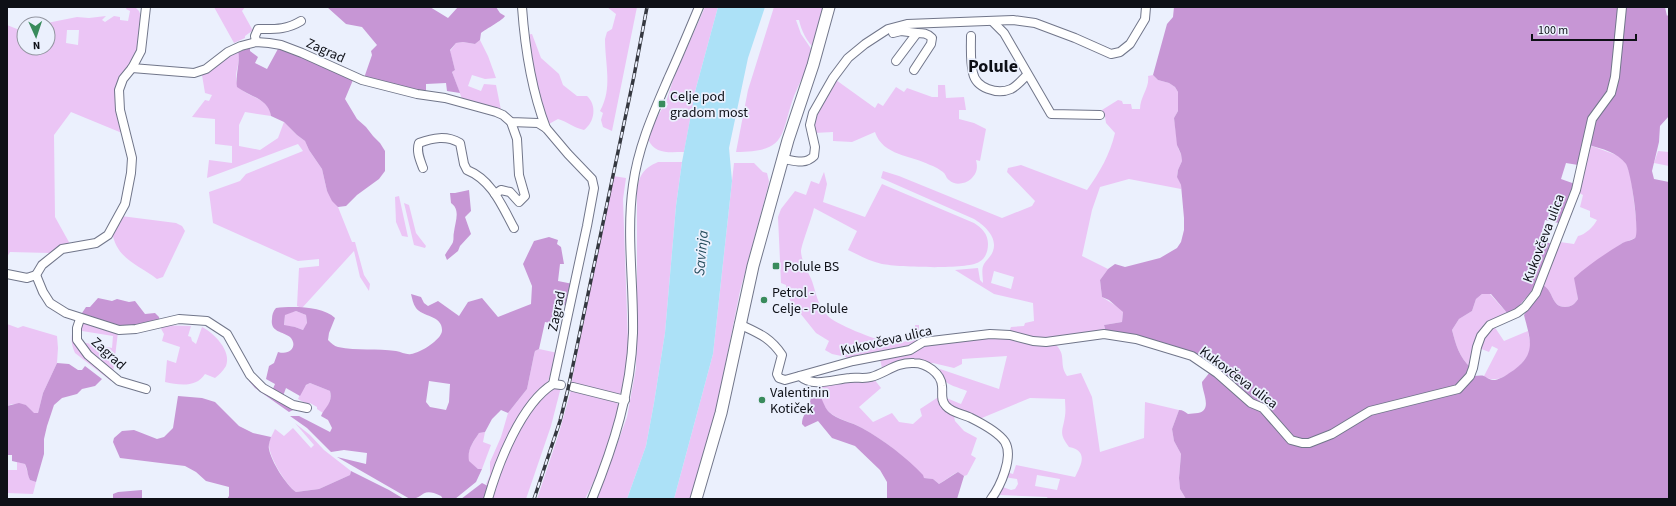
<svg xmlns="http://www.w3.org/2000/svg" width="1676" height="506" font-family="'Source Sans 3',sans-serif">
<rect width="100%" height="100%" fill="#ebf0fd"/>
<!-- green -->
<g fill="#ebc5f5" fill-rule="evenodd">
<path d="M127,7H135L139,11L142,19L137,53L116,89L115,97L117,112L122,133L71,112L54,135L55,217L70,244L57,248L50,253L10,252L7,257V25L17,29L24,28V48H48V24H42L77,17L89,18L106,16L102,20L105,22L114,16L120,17V20L128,21L130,11L126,9ZM67,30H79L78,45L66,43Z"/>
<polygon points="214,7 245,7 242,11 252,29 255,28 254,32 252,31 245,36 245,38 234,43"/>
<path d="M607,7H637L612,131L603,127L601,120L603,113L600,111C613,88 605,65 605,39L607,32L612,29L616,14Z"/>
<path d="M705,7H718L696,88L684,152C669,152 655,155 648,139L654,123L663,107L666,108L668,104L666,102L674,77Z"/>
<path d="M774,7H826L815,49C807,42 801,30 799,20H796L801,34L814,53C808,68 800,81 794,96C780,135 788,152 736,152L748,90Z"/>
<path d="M532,34L541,58L559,74L563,85L577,96H587C597,105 595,122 584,130C572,127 568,122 558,119L547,125L539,108L526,35Z"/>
<polygon points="480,40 488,56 496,78 485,79 472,75 468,86 481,91 484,84 496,85 501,110 462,99 452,72 455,70 450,51 456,43 463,42 475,44"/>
<path d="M238,52C242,61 233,73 237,83C243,99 268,94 271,116L245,112L239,125V146L260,150L278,138L284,122L297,135L305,141L309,150L322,169L327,191L338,207L352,242H355L364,275L370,284L369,291L360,277L354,251L302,308L297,306L299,268L319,266V259L298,261L213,223L209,192L240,181L246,174L303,151L298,144L207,178L209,160L232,163V146L215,144V119L192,117L205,100L209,101L212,95L205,93L202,75L227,56Z"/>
<path d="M1153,75L1158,80L1169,83L1175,87L1178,92V111L1174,118L1178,148L1181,154L1182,161L1178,170L1177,176L1181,185V189L1129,179L1100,187L1092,210L1082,256L1108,269L1100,280L1102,297L1121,309L1123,312L1122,322L1104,325L1106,332L1040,339L1009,332L1011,327L1024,326L1025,323L1034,321L1033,303L994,294L955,270L978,268L980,280L983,283C983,277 981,269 984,264C987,259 991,257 993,251C998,237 984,225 974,219L881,178L883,171L899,176L1002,218L1032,206L1035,201L1007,172L1008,168L1021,165L1087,190C1100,172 1110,154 1115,133L1106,123L1105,117L1102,110L1118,100L1122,101L1123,104H1131L1132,109H1140C1140,97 1150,87 1148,76ZM994,271L1014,277L1011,289L991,283Z"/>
<path d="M836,80L875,108L878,103L883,106L896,87L904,92L907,88L932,97H938V85H945L946,98L964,97L966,110H959V119L974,123L986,129L980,161L976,160C978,168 977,173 971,179C965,184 955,186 949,180C946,178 946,175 944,173C941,170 934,166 930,165C911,155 883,156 875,132L852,142L833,141V132L814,133C813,114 826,96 836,80Z"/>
<path d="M1589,145L1619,156L1627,165L1631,178L1638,234L1635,238L1621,244L1578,275L1575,278L1578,299C1575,304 1571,307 1565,307C1551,307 1554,291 1543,285L1556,248L1560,245V242L1574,244L1578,236C1585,235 1594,226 1597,220L1590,217V211L1580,207L1583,195L1577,192Z"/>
<polygon points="1658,151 1669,152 1669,166 1654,163"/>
<path d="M658,162H682L676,206L665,333L654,403L646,446L627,499H597L627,417L636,368L637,320V189C640,174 644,168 658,162Z"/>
<polygon points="734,163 754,163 763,172 767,173 769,181 768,187 740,291 716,411 690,499 674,499 713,354"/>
<path d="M824,172L827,184L823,202L865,217L882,184L974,223C982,228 988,234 988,244C988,252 985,259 979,262C966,270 898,267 882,264C869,261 859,255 848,250L857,231L814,208C812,218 801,245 801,252C802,263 808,271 812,281C816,293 818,306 827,315C834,324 876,340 888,342C897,344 907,342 915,337V325H919V341L914,345L848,360L846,357L832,354L825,350L829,341L816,333L796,308L786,295V285L781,283L778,217L781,209L795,191L806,195L811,181L819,184Z"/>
<polygon points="613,176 626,178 623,199 628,343 627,361 621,393 618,395 571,385"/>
<polygon points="399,196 408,237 402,236 396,222 395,197"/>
<polygon points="404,203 409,205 416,233 426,246 425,248 414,245"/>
<path d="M121,216L176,223L182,226L185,231L163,277L157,279C138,264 117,260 112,232Z"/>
<path d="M1482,294H1490L1508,314L1487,324L1471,368C1459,357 1456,345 1452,330L1459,319L1472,311L1476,299Z"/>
<polygon points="296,311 306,315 307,324 303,330 295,327 284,326 285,314"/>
<path d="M78,321L118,332L113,373L111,381L75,353C70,342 71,334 75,323ZM82,331L113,336L112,348L81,342Z"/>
<polygon points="7,324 18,328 23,326 57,336 58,348 57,363 43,393 38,413 34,414 26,405 12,404 7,406"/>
<path d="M159,325L191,326L188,336L191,337L192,341L196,344L202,327C214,333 232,351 226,366C223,371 219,375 215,378L205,374C196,388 179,385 165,382L167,360L176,363L180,347L162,341L164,334Z"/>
<path d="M1494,326L1504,341L1528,331C1529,338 1532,346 1529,353C1522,367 1498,387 1484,376L1498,349L1492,346L1489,352L1479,348L1482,336Z"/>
<path d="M991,336L1054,343C1068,355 1058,363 1067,376L1081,373L1092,397L1100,452L1144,438L1145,402L1179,410L1172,429L1174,441L1181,454L1179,477L1180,489L1186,499H1048L1047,497L999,495L998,499H992L1000,486L1011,490L1015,489L1018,484L1017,479L1004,477L1006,472L1013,474L1016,465L1075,477C1081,465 1089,451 1069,447C1058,433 1063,431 1065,416C1066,410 1065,404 1065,399L1030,398L977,420L949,407L944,397L961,404L967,391C955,386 939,384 940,369L999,389L1007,356L962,359V364L954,368L933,363L893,364L882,368L880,359L925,344ZM1037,475L1060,479L1057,490L1035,486Z"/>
<polygon points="539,349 558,353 547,384 531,401 488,486 486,484 490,475 490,462 501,437 508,413 527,389 534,355 535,351"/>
<path d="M874,379L881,388L859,407L873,422L892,413L899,422L913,424L922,416L920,409L940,396L953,412L955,421L964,431L977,438L971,455L976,458L967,475L964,476L958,472C951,475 946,480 939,484L933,479L923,478C908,457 884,441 862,428C852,422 838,420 829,412C822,405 819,393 819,384Z"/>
<path d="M310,383L330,391C332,401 328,406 323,413L317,409V407L310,403L309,405L298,399C301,393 303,386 310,383Z"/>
<polygon points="561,387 551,426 526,499 491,499 497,477 527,414 551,388"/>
<path d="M571,390L614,401L618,404C620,425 596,479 585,499H537L559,433Z"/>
<path d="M295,423L310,435L324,450L351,471L350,475L319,489L296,492C286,485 268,456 269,443C270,438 273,434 275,429L284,436L293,428L311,448L314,445Z"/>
<path d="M485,432L483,442L491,445L482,469H478L468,461C467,450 473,442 479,433Z"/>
<polygon points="17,462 25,464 30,480 36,482 33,494 7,493 7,470 17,470"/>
</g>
<!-- forest -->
<g fill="#c796d5" fill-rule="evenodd">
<path d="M327,7H430L448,18L458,7H496L500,13L505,16C503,20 486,29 481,33L480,40L475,44L463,42L456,43L450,50L455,70L452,72L460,93L447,91L446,83L426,84V93L364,78L372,55L371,51L377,45L362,27L346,24Z"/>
<path d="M1174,7H1619L1614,43L1613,77L1609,92L1592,113L1578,165L1566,163L1561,179L1575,184L1559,223L1545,220L1540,239L1551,244L1538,280L1532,291L1517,308L1508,314L1491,294H1482L1476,299L1472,311L1459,319L1452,330C1456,345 1459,357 1471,368L1459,385L1388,404L1329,432L1304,440L1292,439L1252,401L1204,361L1106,332L1104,325L1122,322L1123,312L1109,300L1102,297L1100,280L1108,269L1115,264L1125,267L1160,258L1177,248L1181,242L1184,230V218L1181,185L1177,177L1178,170L1182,161L1181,154L1177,145L1174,118L1178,111V92L1175,87L1169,83L1158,80L1153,75L1167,24L1173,17Z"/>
<path d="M1625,7H1665L1667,16L1669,14V116L1660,126L1659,142L1652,171L1654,179L1669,182V499H1186L1180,489L1179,478L1181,454L1174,441L1172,429L1179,410C1183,410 1185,412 1188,414C1191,414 1195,413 1198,413C1213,410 1202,392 1202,382L1210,372L1263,412L1287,441L1300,447H1307L1333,436L1375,412L1457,393L1474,376C1477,376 1481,375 1484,376C1488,378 1489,380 1495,380C1501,379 1508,374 1514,370C1537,353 1530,339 1524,315L1543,285C1554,291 1551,307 1565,307C1571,307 1575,304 1578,299L1574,278C1588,265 1605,254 1621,244C1625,241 1631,241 1635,238C1640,234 1631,171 1626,164C1617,152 1602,149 1589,145L1594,121L1607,104Z"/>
<path d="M279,47L353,80L345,99L357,119L366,127L373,136L380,143L385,151V171L379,179L357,195L346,206L338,207L332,201L327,191L322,169L309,150L305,141L297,135L284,122L271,116C268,98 250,97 237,87C235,76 241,59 238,52L250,48V51L258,57L255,63L267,69Z"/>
<path d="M469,190L471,211L465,217L471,234L460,246L458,251L447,260L445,255C446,253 453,243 453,242C454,239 453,235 454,232C455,222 461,210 451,203L450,193H455Z"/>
<path d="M549,237L558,240L557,244L561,247L564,264H560L558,281L573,284L569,306L557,304L554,317L561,319L559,325L545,322L539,349L535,351L534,355L527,389L508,413L501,410L492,419L485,432L479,433C473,442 467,450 469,461L478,469H482L476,482L455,499H443L441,496C421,486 424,499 410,499L337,457L366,464L367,453L344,450L331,452L307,428L290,416H299L330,432L332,428L328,420L321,416C325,407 333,403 330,391L310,383L306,385L300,396L286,388L283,396L296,403L293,410L289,412L255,388L249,381L250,380L272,391L275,384L266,379L269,366L274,363L278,352C291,356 298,345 290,337C282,331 270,332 272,319C272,315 273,311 276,308C292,306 323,306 335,318L329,333L328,340C331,343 334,346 338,347C357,351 377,348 396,351C401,352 407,355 411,354C420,353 441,340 442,331C443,315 422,317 416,308C413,304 412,298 411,294L421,297L424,303L428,306L438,301L459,316L468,302L482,298L498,317L531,304L532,286L523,264L534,241ZM296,311L306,315L307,323L303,330L295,327L284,325L285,315ZM429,381L450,384L449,402L446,410L430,407L426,402Z"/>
<polygon points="98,298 112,301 117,299 129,302 135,301 145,314 155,313 159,317 160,323 120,329 86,320 82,313 86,307 90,307"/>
<path d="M57,363L69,364L78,370H82L85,366L102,379L95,386L82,389L77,394L62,398L54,405L47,426L44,439V454L36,482L30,480C27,474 28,470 25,464L12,461V455H7V406L19,403L26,405L34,413H38L43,393Z"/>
<path d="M815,391L819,393C822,398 824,407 829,412C837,420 852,422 862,428C884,440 906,457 923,475L924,478L933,479L939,484C946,480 951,476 958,472L964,476L957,499H887V482L880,470L855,446L832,438L818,421L805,427L802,424C802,416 806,413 809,406C811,400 810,396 815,391Z"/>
<path d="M178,396L202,398L215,402L239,426L253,433L271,437C270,441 268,445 269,449C271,461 286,485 296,492L319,489L350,475L351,471L389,490L404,499H227L229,496V487L206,481L196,472L185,466L120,458L113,442L114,438L122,431L134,430L157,439L164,437L173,428Z"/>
<polygon points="482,483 488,486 486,499 461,499"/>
<polygon points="142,490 142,499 113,499 113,494 118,492"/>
</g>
<!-- water -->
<polygon fill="#ace1f7" points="718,7 765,7 748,58 729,148 732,181 713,354 674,499 627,499 646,446 654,403 665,333 676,206 682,162 696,88"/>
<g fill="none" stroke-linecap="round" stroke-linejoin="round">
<defs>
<g id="minor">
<path d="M522,7C525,49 531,89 546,128"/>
<polyline points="993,22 1004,33 1051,114 1100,115"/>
<polyline points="893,33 901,31 917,33 896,61"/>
<path d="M971,36C971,48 970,61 973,73C976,88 997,95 1011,89C1017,86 1022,80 1027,75"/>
<path d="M256,42L255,36L258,29C275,29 286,30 301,21"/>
<path d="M132,68L194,73L206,69L228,52L241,46L256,42L269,43L281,45L302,53L362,80L417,94L445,98L496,112L503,115L511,122L538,123L546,128L568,154L592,179L594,188L587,226L553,384C521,404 498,464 488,499"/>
<path d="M914,70L931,44L932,38C927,33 923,33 917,33"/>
<path d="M784,159C795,161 805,165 814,156L815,147L810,125L813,113L833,78L848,58L865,44L888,29L907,24L1013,20L1035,23L1075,38L1111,54L1120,52L1130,44L1145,19L1146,7"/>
<path d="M423,168C420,160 416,151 419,143C433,138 446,135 460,143L464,164L467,170C492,180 502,206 514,228"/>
<polyline points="495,194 501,190 510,192 519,202 525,196 519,175 517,139 511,122"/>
<polyline points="7,274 27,278 36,275 43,292 50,303 66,313 119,330 136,329 179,319 207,321 227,334 250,375 263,388 293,405 307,408"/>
<polyline points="36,275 42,265 62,249 96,243 108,235 125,204 131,173 132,158 120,110 119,90 123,79 132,68 141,51 146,7"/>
<polyline points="80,319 77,328 77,340 88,355 119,381 146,389"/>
<path d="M739,324C758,333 770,337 782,355L777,374L779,378L785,380L853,361L910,350L923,342L990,334L1010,335L1033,341L1046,342L1104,334L1136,339L1192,356L1217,373L1251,403L1263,408L1291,440L1302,443H1309L1332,434L1370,411L1458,389L1470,376L1473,368L1477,347L1481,336L1490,325L1517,313L1525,307L1536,293L1576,190L1592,119L1611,93L1615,77L1622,7"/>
<path d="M800,376C813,388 834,379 850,378C857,377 864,379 871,377C886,373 896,362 914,363C926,363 941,373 942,386C943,393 940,400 946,406C952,413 963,414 971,418C981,423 999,433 1005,442C1014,457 1000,487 991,499"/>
<polyline points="553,384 561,385"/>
<polyline points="573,387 625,400"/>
<path d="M592,499C614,445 631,391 633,333C634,284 626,234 633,185C638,147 653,114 668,79C679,55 689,31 699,7"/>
</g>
<polyline id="major" points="696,499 721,413 753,266 788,140 813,65 829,7"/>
</defs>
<!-- minor casing -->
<use href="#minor" stroke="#71768a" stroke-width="10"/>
<!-- major casing -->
<use href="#major" stroke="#71768a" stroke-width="13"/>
<!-- minor -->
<use href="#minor" stroke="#fff" stroke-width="8"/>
<!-- major -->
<use href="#major" stroke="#fff" stroke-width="11"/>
<defs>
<polyline id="rail" points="534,499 560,421 568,389 634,76 647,7"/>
</defs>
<!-- rail casing -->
<use href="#rail" stroke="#353840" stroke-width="3.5"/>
<!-- rail -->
<use href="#rail" stroke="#ebf0fd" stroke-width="2" stroke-dasharray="6" stroke-linecap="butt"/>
</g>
<!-- markers -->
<g fill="#398b5c" stroke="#ebf0fd" stroke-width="1.5">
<rect x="658" y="100" width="8" height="8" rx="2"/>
<rect x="772" y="262" width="8" height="8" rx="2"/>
<circle cx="764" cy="300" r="4"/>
<circle cx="762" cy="400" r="4"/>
</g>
<g text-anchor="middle" stroke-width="3.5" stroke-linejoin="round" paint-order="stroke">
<!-- street labels -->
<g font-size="14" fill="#0e1017" stroke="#ebf0fd">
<text transform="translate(326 50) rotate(24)" y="5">Zagrad</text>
<text transform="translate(1543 238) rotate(-69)" y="5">Kukovčeva ulica</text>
<text transform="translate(556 311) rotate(-78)" y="5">Zagrad</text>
<text transform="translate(886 340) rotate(-13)" y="5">Kukovčeva ulica</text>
<text transform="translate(109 353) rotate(42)" y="5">Zagrad</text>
<text transform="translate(1239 377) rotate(37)" y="5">Kukovčeva ulica</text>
</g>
<!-- poi labels -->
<g font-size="14" fill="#0e1017" stroke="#ebf0fd" text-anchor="start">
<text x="670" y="101">Celje pod<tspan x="670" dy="16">gradom most</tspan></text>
<text x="784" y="271">Polule BS</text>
<text x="772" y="297">Petrol -<tspan x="772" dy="16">Celje - Polule</tspan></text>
<text x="770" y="397">Valentinin<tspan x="770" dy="16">Kotiček</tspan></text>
</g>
<!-- water labels -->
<g font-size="15" font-style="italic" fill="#244d5d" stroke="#ebf0fd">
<text transform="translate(701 253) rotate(-85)" y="5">Savinja</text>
</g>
<!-- district labels -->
<g font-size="18" font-weight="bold" fill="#0e1017" stroke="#ebf0fd">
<text x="993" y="72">Polule</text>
</g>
</g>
<!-- border -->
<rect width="1676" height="506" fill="none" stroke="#0e1017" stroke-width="16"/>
<!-- north arrow -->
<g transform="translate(36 36) rotate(177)"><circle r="19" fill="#ebf0fd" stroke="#9396a1"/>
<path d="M0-3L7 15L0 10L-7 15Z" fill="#398b5c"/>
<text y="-6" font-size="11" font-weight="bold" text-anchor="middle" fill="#0e1017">N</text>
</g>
<!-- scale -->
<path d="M1532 34v6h104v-6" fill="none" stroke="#0e1017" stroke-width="2"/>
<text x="1538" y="34" font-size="12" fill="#0e1017" stroke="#ebf0fd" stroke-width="3" paint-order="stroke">100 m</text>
</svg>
